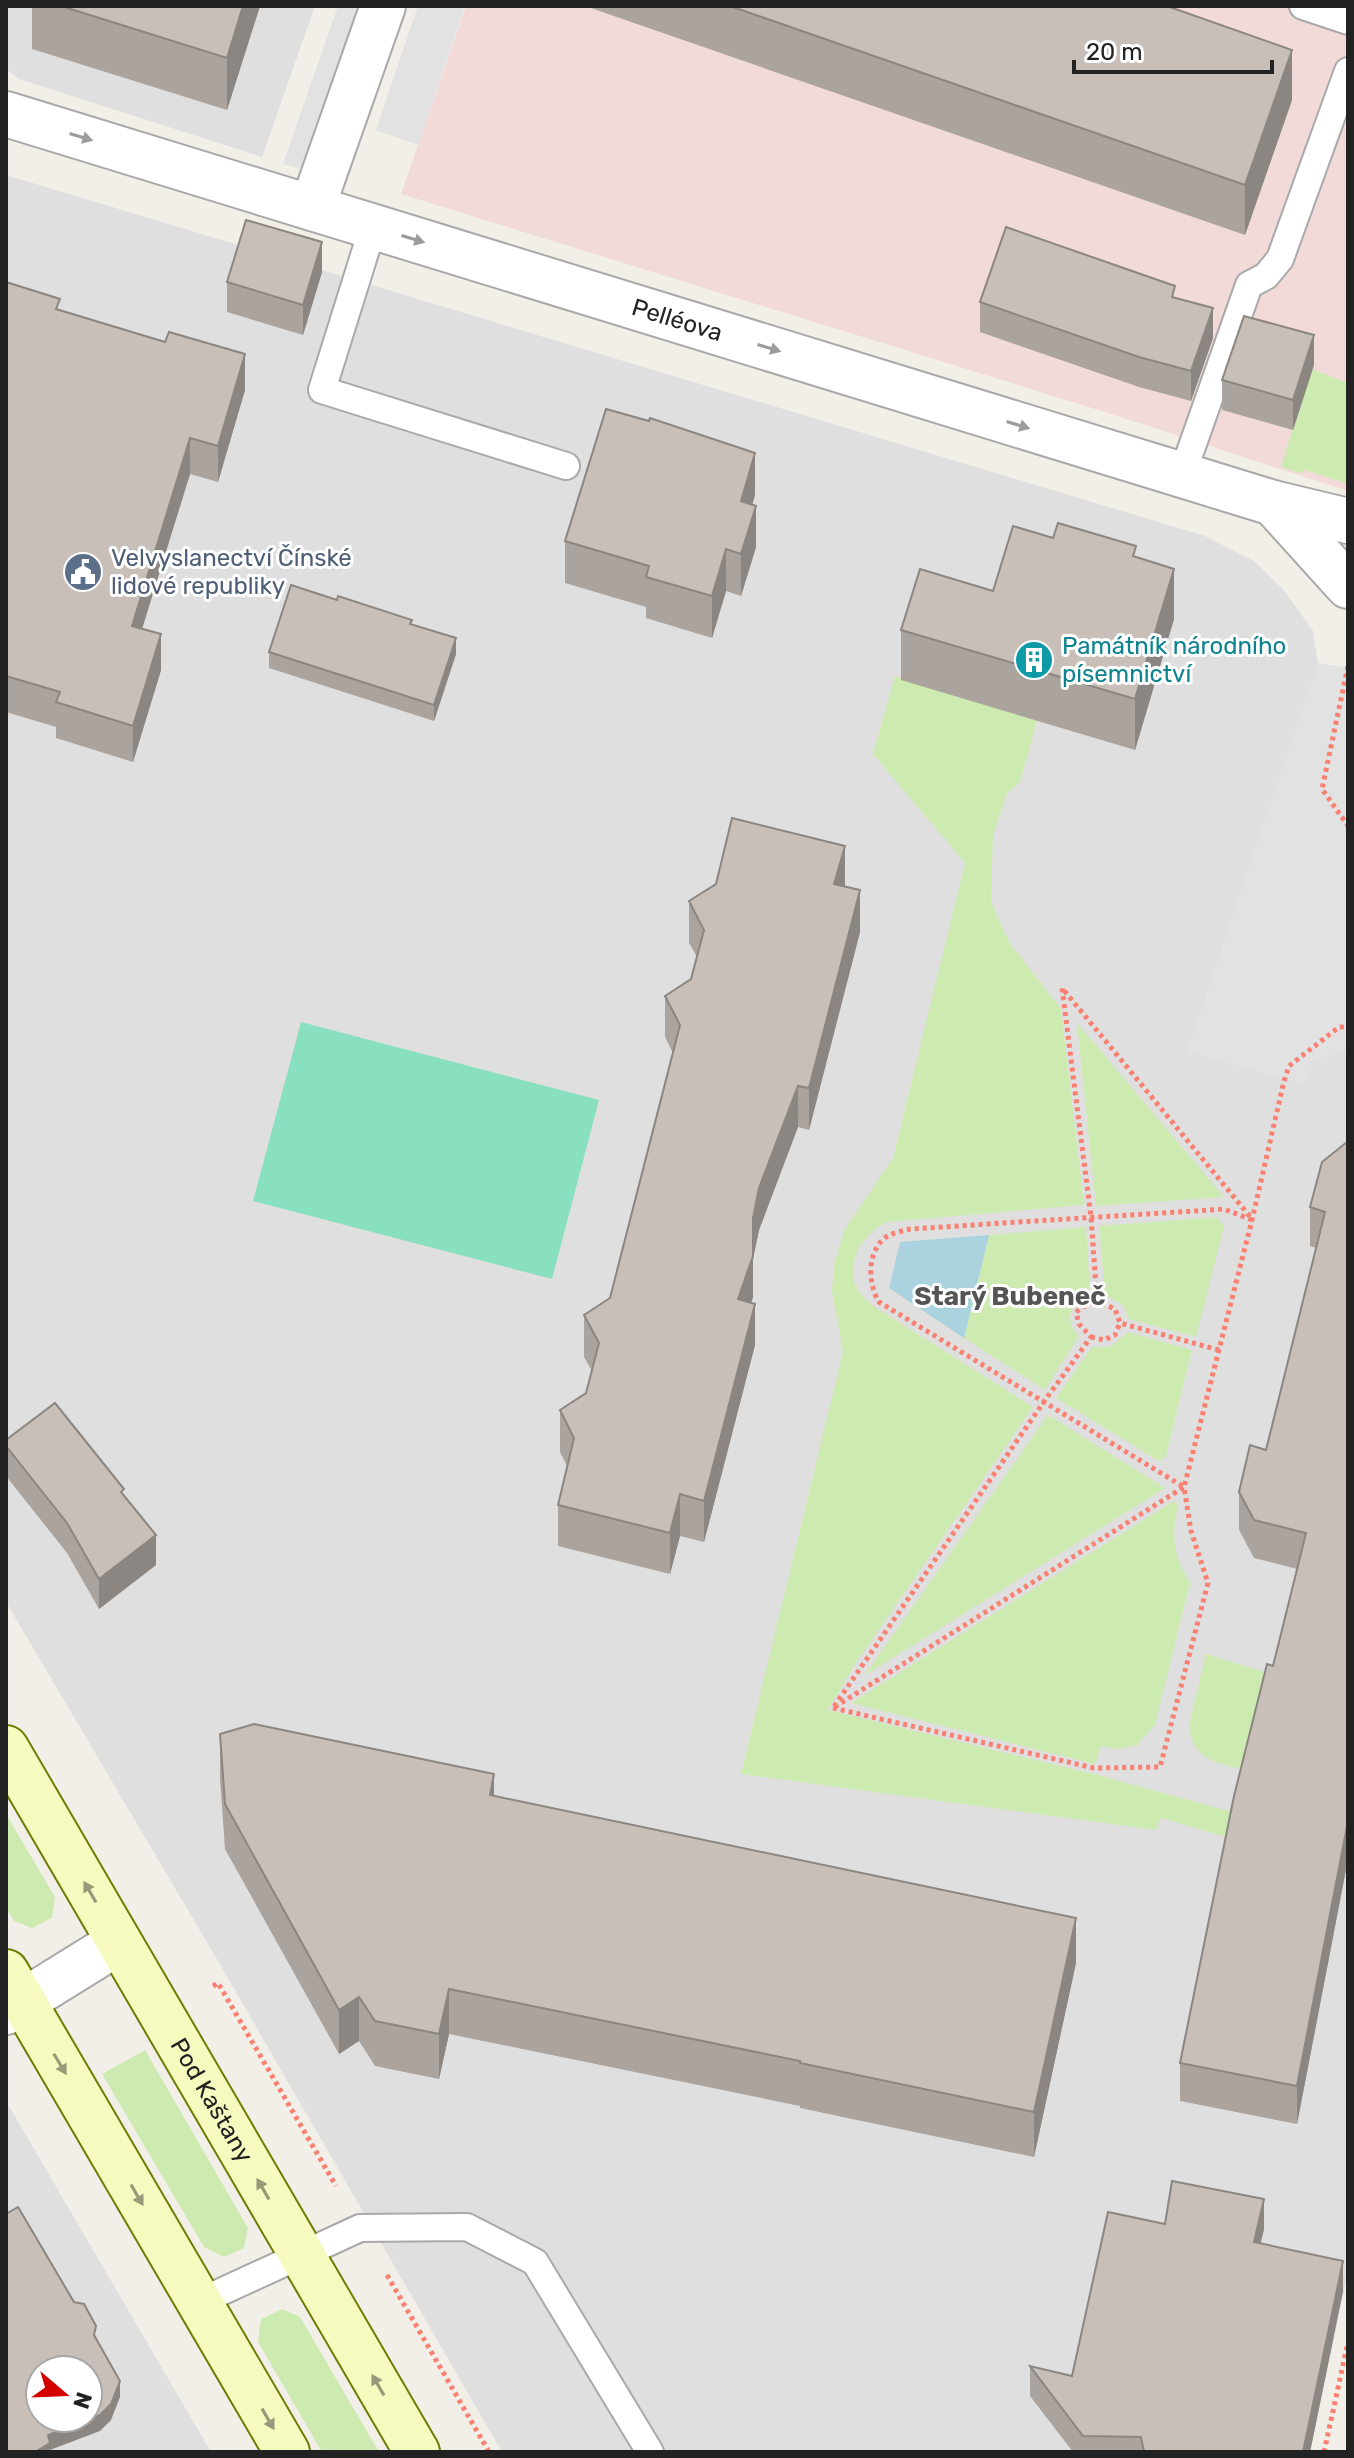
<svg xmlns="http://www.w3.org/2000/svg" width="1354" height="2458" font-family="Rubik,sans-serif">
<rect width="100%" height="100%" fill="#f2efe9"/>
<!-- residential -->
<g fill="#e0dfdf" fill-rule="evenodd">
<polygon points="6,6 315,6 262,157 19,79 6,69"/>
<polygon points="6,175 1205,536 1254,561 1283,589 1313,631 1318,663 1348,668 1348,2273 1310,2452 502,2452 218,1961 6,1602"/>
<path d="M6,2101L211,2452H6ZM40,2370H88V2418H40Z"/>
</g>
<!-- commercial -->
<polygon fill="#f2dad9" points="466,6 1348,6 1348,491 1108,413 401,194"/>
<!-- grass -->
<g fill="#cdebb0">
<polygon points="1312,369 1348,383 1348,484 1305,470 1301,473 1281,467"/>
<path d="M895,676L1037,721L1020,782L1007,793L993,835L991,902L1009,942L1061,1009L1084,1205L887,1222C863,1232 842,1267 859,1292C863,1297 869,1302 873,1306L1033,1407L857,1661L828,1710L1094,1774L1239,1814L1233,1839L1161,1818L1156,1830L741,1774L843,1352L832,1292L834,1264L845,1229L893,1158L965,863L873,754Z"/>
<polygon points="1077,1023 1224,1197 1096,1206"/>
<polygon points="1217,1217 1224,1226 1196,1337 1129,1319 1123,1305 1105,1295 1099,1226"/>
<path d="M1086,1227L1090,1293C1071,1303 1062,1319 1079,1336L1045,1390L964,1338L989,1235Z"/>
<polygon points="1128,1332 1192,1350 1166,1456 1159,1461 1056,1398 1092,1347 1110,1347"/>
<polygon points="1048,1415 1165,1488 864,1676"/>
<path d="M1174,1501L1178,1505C1171,1538 1173,1554 1190,1583L1155,1725L1137,1745L1117,1749L1101,1746L1095,1764L851,1703Z"/>
<path d="M1206,1654L1274,1675L1250,1771C1220,1763 1192,1762 1189,1725Z"/>
<polygon points="6,1814 55,1897 52,1918 32,1928 14,1921 6,1908"/>
<polygon points="145,2050 248,2228 244,2248 224,2257 204,2247 102,2074"/>
<polygon points="282,2309 300,2317 379,2452 322,2452 258,2342 261,2319"/>
</g>
<!-- pitch -->
<polygon fill="#88e0be" points="301,1022 599,1100 552,1279 253,1201"/>
<!-- parking -->
<g fill="#e2e2e2">
<polygon points="338,6 359,6 302,169 283,164"/>
<polygon points="418,6 465,6 418,145 376,130"/>
<polygon points="1318,663 1348,668 1348,1049 1317,1060 1301,1083 1187,1052"/>
</g>
<!-- water -->
<polygon fill="#aad3df" points="989,1235 964,1338 889,1288 900,1242"/>
<g fill="none" stroke-linecap="round" stroke-linejoin="round">
<defs>
<g id="service">
<polyline points="1303,6 1348,21"/>
<polyline points="373,227 322,390 566,466"/>
<polyline points="1182,475 1249,285 1266,276 1280,259 1348,71"/>
<polyline points="199,2302 360,2228 467,2227 535,2262 650,2452"/>
</g>
<g id="minor">
<path id="s1" d="M6,114L1182,475L1273,503L1348,521"/>
<polyline points="312,208 383,6"/>
<polyline points="1273,503 1348,586"/>
<polyline points="6,2012 119,1942"/>
</g>
<g id="secondary">
<path id="s2" d="M6,1748L417,2452"/>
<polyline points="6,1972 287,2452"/>
</g>
</defs>
<!-- service casing -->
<use href="#service" stroke="#a9a9a9" stroke-width="30"/>
<!-- minor casing -->
<use href="#minor" stroke="#a9a9a9" stroke-width="48"/>
<!-- secondary casing -->
<use href="#secondary" stroke="#707d05" stroke-width="48"/>
<!-- path -->
<g stroke="#fa8072" stroke-width="5" stroke-dasharray="4 4" stroke-linecap="butt">
<polyline points="1348,666 1322,789 1348,826"/>
<path d="M1252,1220L1224,1209L910,1229C902,1231 892,1233 886,1237C866,1252 868,1284 879,1302L1184,1487L1252,1220L1284,1081L1289,1066L1339,1027H1348"/>
<polyline points="1091,1337 1104,1340 1115,1335 1120,1323"/>
<polyline points="1219,1350 1120,1323 1115,1309 1097,1301 1091,1217 1062,988 1252,1219"/>
<polyline points="833,1708 1094,1768 1160,1767 1208,1583 1191,1531 1184,1487 833,1708 1043,1403 1091,1337 1079,1324 1076,1312 1086,1305 1097,1301"/>
<polyline points="213,1986 218,1983 336,2186"/>
<polyline points="387,2275 489,2452"/>
<polyline points="1324,2452 1348,2342"/>
</g>
<!-- service -->
<use href="#service" stroke="#fff" stroke-width="26"/>
<!-- minor -->
<use href="#minor" stroke="#fff" stroke-width="44"/>
<!-- secondary -->
<use href="#secondary" stroke="#f7fabf" stroke-width="44"/>
</g>
<!-- wall -->
<g fill="#aba49e">
<polygon points="32,6 260,6 227,110 32,49"/>
<polygon points="585,6 1167,6 1292,100 1245,235"/>
<polygon points="322,272 303,335 227,312 227,282"/>
<polygon points="6,282 60,310 245,390 218,482 190,474 142,629 161,670 133,762 56,738 56,727 6,712"/>
<polygon points="1175,298 1213,338 1191,401 1139,387 980,332 980,302"/>
<polygon points="1314,365 1293,430 1222,410 1222,380"/>
<polygon points="755,495 752,505 756,547 741,596 726,591 712,638 646,618 646,607 565,583 565,541"/>
<polygon points="1053,538 1136,557 1174,619 1135,750 901,680 901,630 993,591"/>
<polygon points="412,624 456,654 434,721 269,668 269,652"/>
<polygon points="845,887 860,932 809,1130 798,1127 759,1230 753,1259 753,1297 751,1303 755,1345 704,1542 680,1536 670,1574 558,1546 558,1505 567,1466 560,1452 560,1410 586,1393 592,1371 584,1357 584,1315 610,1298 673,1053 665,1037 665,996 691,979 697,957 689,943 689,901"/>
<polygon points="1348,1142 1348,1859 1297,2124 1180,2101 1180,2063 1297,1569 1254,1558 1239,1530 1239,1492 1266,1450 1316,1248 1310,1246 1310,1207"/>
<polygon points="6,1440 124,1496 156,1565 99,1609 67,1553 6,1476"/>
<polygon points="220,1734 494,1796 1076,1963 1034,2157 800,2108 800,2106 449,2034 439,2079 375,2066 359,2041 339,2054 225,1849 220,1779"/>
<polygon points="1165,2224 1264,2229 1260,2244 1343,2291 1310,2452 1073,2452 1030,2396 1030,2366 1072,2376"/>
</g>
<!-- shaded-wall -->
<g fill="#8b8681">
<polygon points="243,6 260,6 227,110 227,58"/>
<polygon points="1292,50 1292,100 1245,235 1245,185"/>
<polygon points="322,242 322,272 303,335 303,305"/>
<polygon points="1213,308 1213,338 1191,401 1191,371"/>
<polygon points="1314,335 1314,365 1293,430 1293,400"/>
<polygon points="245,354 245,390 218,482 218,446"/>
<polygon points="190,438 190,474 132,661 132,626"/>
<polygon points="755,453 755,495 741,543 741,501"/>
<polygon points="756,506 756,547 741,596 741,554"/>
<polygon points="726,549 726,591 712,638 712,596"/>
<polygon points="1174,569 1174,619 1135,750 1135,699"/>
<polygon points="161,634 161,670 133,762 133,726"/>
<polygon points="456,638 456,654 434,721 434,705"/>
<polygon points="845,846 845,888 834,884"/>
<polygon points="860,890 860,932 809,1130 809,1088"/>
<polygon points="798,1086 798,1127 759,1230 753,1259 753,1297 738,1341 738,1299 759,1188"/>
<polygon points="755,1304 755,1345 704,1542 704,1501"/>
<polygon points="680,1494 680,1536 670,1574 670,1533"/>
<polygon points="156,1535 156,1565 99,1609 99,1579"/>
<polygon points="494,1774 494,1819 490,1795"/>
<polygon points="1348,1821 1348,1859 1297,2124 1297,2086"/>
<polygon points="1076,1918 1076,1963 1034,2157 1034,2112"/>
<polygon points="449,1989 449,2034 439,2079 439,2034"/>
<polygon points="359,1997 359,2041 339,2054 339,2010"/>
<polygon points="1264,2199 1264,2229 1254,2272 1254,2242"/>
<polygon points="1343,2261 1343,2291 1310,2452 1303,2452"/>
<polygon points="120,2381 120,2397 111,2420 100,2431 50,2450 50,2452 35,2452 48,2435"/>
</g>
<!-- building -->
<g fill="#c7bfb8" stroke="#8b8681" stroke-width="2" fill-rule="evenodd">
<polygon points="61,6 243,6 227,58"/>
<polygon points="730,6 1167,6 1292,50 1245,185"/>
<polygon points="246,220 322,242 303,305 227,282"/>
<polygon points="1006,227 1175,286 1172,297 1213,308 1191,371 1139,357 980,302"/>
<polygon points="6,282 60,299 56,309 165,342 169,332 245,354 218,446 190,438 132,626 161,634 133,726 56,702 60,692 6,676"/>
<polygon points="1244,316 1314,335 1293,400 1222,380"/>
<polygon points="606,409 649,421 650,418 755,453 741,501 756,506 741,554 726,549 712,596 646,577 649,566 565,541"/>
<polygon points="1058,523 1136,546 1133,556 1174,569 1135,699 901,630 920,569 993,591 1013,526 1053,538"/>
<polygon points="291,585 337,600 338,596 412,620 410,624 456,638 434,705 269,652"/>
<polygon points="732,818 845,846 834,884 860,890 809,1088 798,1086 759,1188 753,1218 753,1256 738,1299 755,1304 704,1501 680,1494 670,1533 558,1505 574,1438 560,1410 586,1393 599,1343 584,1315 610,1298 680,1025 665,996 691,979 704,930 689,901 716,884"/>
<polygon points="1347,1142 1348,1821 1297,2086 1180,2063 1234,1796 1267,1664 1273,1666 1306,1533 1254,1520 1239,1492 1250,1445 1266,1450 1325,1212 1310,1207 1322,1162"/>
<polygon points="55,1403 124,1489 121,1492 156,1535 99,1579 67,1523 6,1446 6,1440"/>
<polygon points="254,1724 494,1774 490,1795 1076,1918 1034,2112 800,2063 800,2061 449,1989 439,2034 375,2021 359,1997 339,2010 225,1804 220,1734"/>
<polygon points="1172,2181 1264,2199 1254,2242 1343,2261 1303,2452 1144,2452 1141,2437 1083,2436 1030,2366 1072,2376 1108,2212 1165,2224"/>
<path d="M18,2207L74,2302L84,2304L96,2326L94,2335L120,2381L111,2404L100,2415L48,2435L50,2443L35,2452H6V2214ZM40,2370H88V2418H40Z"/>
</g>
<!-- one-way arrows -->
<defs><path id="oneway-solid" d="M-6-.8H1V-3.2L6.5 0L1 3.2V.8H-6Z" transform="scale(2)"/></defs>
<g fill="#9c9c9c">
<use href="#oneway-solid" transform="translate(81 137) rotate(17)"/>
<use href="#oneway-solid" transform="translate(413 239) rotate(17)"/>
<use href="#oneway-solid" transform="translate(769 348) rotate(17)"/>
<use href="#oneway-solid" transform="translate(1018 425) rotate(17)"/>
</g>
<g fill="#979978">
<use href="#oneway-solid" transform="translate(90 1892) rotate(-120)"/>
<use href="#oneway-solid" transform="translate(60 2064) rotate(59)"/>
<use href="#oneway-solid" transform="translate(263 2189) rotate(-120)"/>
<use href="#oneway-solid" transform="translate(137 2195) rotate(60)"/>
<use href="#oneway-solid" transform="translate(378 2385) rotate(-120)"/>
<use href="#oneway-solid" transform="translate(268 2419) rotate(60)"/>
</g>
<!-- icons -->
<defs>
<symbol id="civic-disc" viewBox="-11 -11 22 22"><circle r="9.5" fill="#5c6f8a" stroke="#fff"/><path d="M-.6-6.5H3V-4.5H.6V-3L4-1V1h2V6H-6V1h2V-1L-.6-3ZM-1.2 2.5V6h2.4V2.5Z" fill="#fff"/></symbol>
<symbol id="building-disc" viewBox="-11 -11 22 22"><circle r="9.5" fill="#0f9aa8" stroke="#fff"/><path d="M-4-6H4V6H1V3H-1V6H-4ZM-2.5-4.3h1.7v1.8h-1.7ZM.8-4.3h1.7v1.8H.8ZM-2.5-1h1.7V.8h-1.7ZM.8-1h1.7V.8H.8Z" fill="#fff"/></symbol>
</defs>
<g fill-rule="evenodd">
<use href="#civic-disc" x="61" y="550" width="44" height="44"/>
<use href="#building-disc" x="1012" y="638" width="44" height="44"/>
</g>
<g text-anchor="middle" stroke-width="6" stroke-linejoin="round" paint-order="stroke">
<!-- street labels -->
<g font-size="24" fill="#222" stroke="#fff">
<text dy="8" stroke="none"><textPath href="#s1" startOffset="702">Pelléova</textPath></text>
<text dy="8" stroke="none"><textPath href="#s2" startOffset="408">Pod Kaštany</textPath></text>
</g>
<!-- service labels -->
<g font-size="24" fill="#4e5e75" stroke="#fff" text-anchor="start">
<text x="111" y="566">Velvyslanectví Čínské<tspan x="111" dy="28">lidové republiky</tspan></text>
</g>
<!-- culture labels -->
<g font-size="24" fill="#0d838f" stroke="#fff" text-anchor="start">
<text x="1062" y="654">Památník národního<tspan x="1062" dy="28">písemnictví</tspan></text>
</g>
<!-- neighbourhood labels -->
<g font-size="26" font-weight="bold" fill="#555" stroke="#fff">
<text x="1010" y="1305">Starý Bubeneč</text>
</g>
</g>
<!-- border -->
<rect width="1354" height="2458" fill="none" stroke="#222222" stroke-width="16"/>
<!-- north arrow -->
<g transform="translate(64 2394) rotate(109)"><circle r="38" fill="#ffffff" stroke="#a7a7a7" stroke-width="2"/>
<path d="M0-6L14 30L0 20L-14 30Z" fill="#d40000"/>
<text y="-12" font-size="22" font-weight="bold" text-anchor="middle" fill="#222222">N</text>
</g>
<!-- scale -->
<path d="M1074 60v12h198v-12" fill="none" stroke="#222222" stroke-width="4"/>
<text x="1086" y="60" font-size="24" fill="#222222" stroke="#ffffff" stroke-width="6" paint-order="stroke">20 m</text>
</svg>
